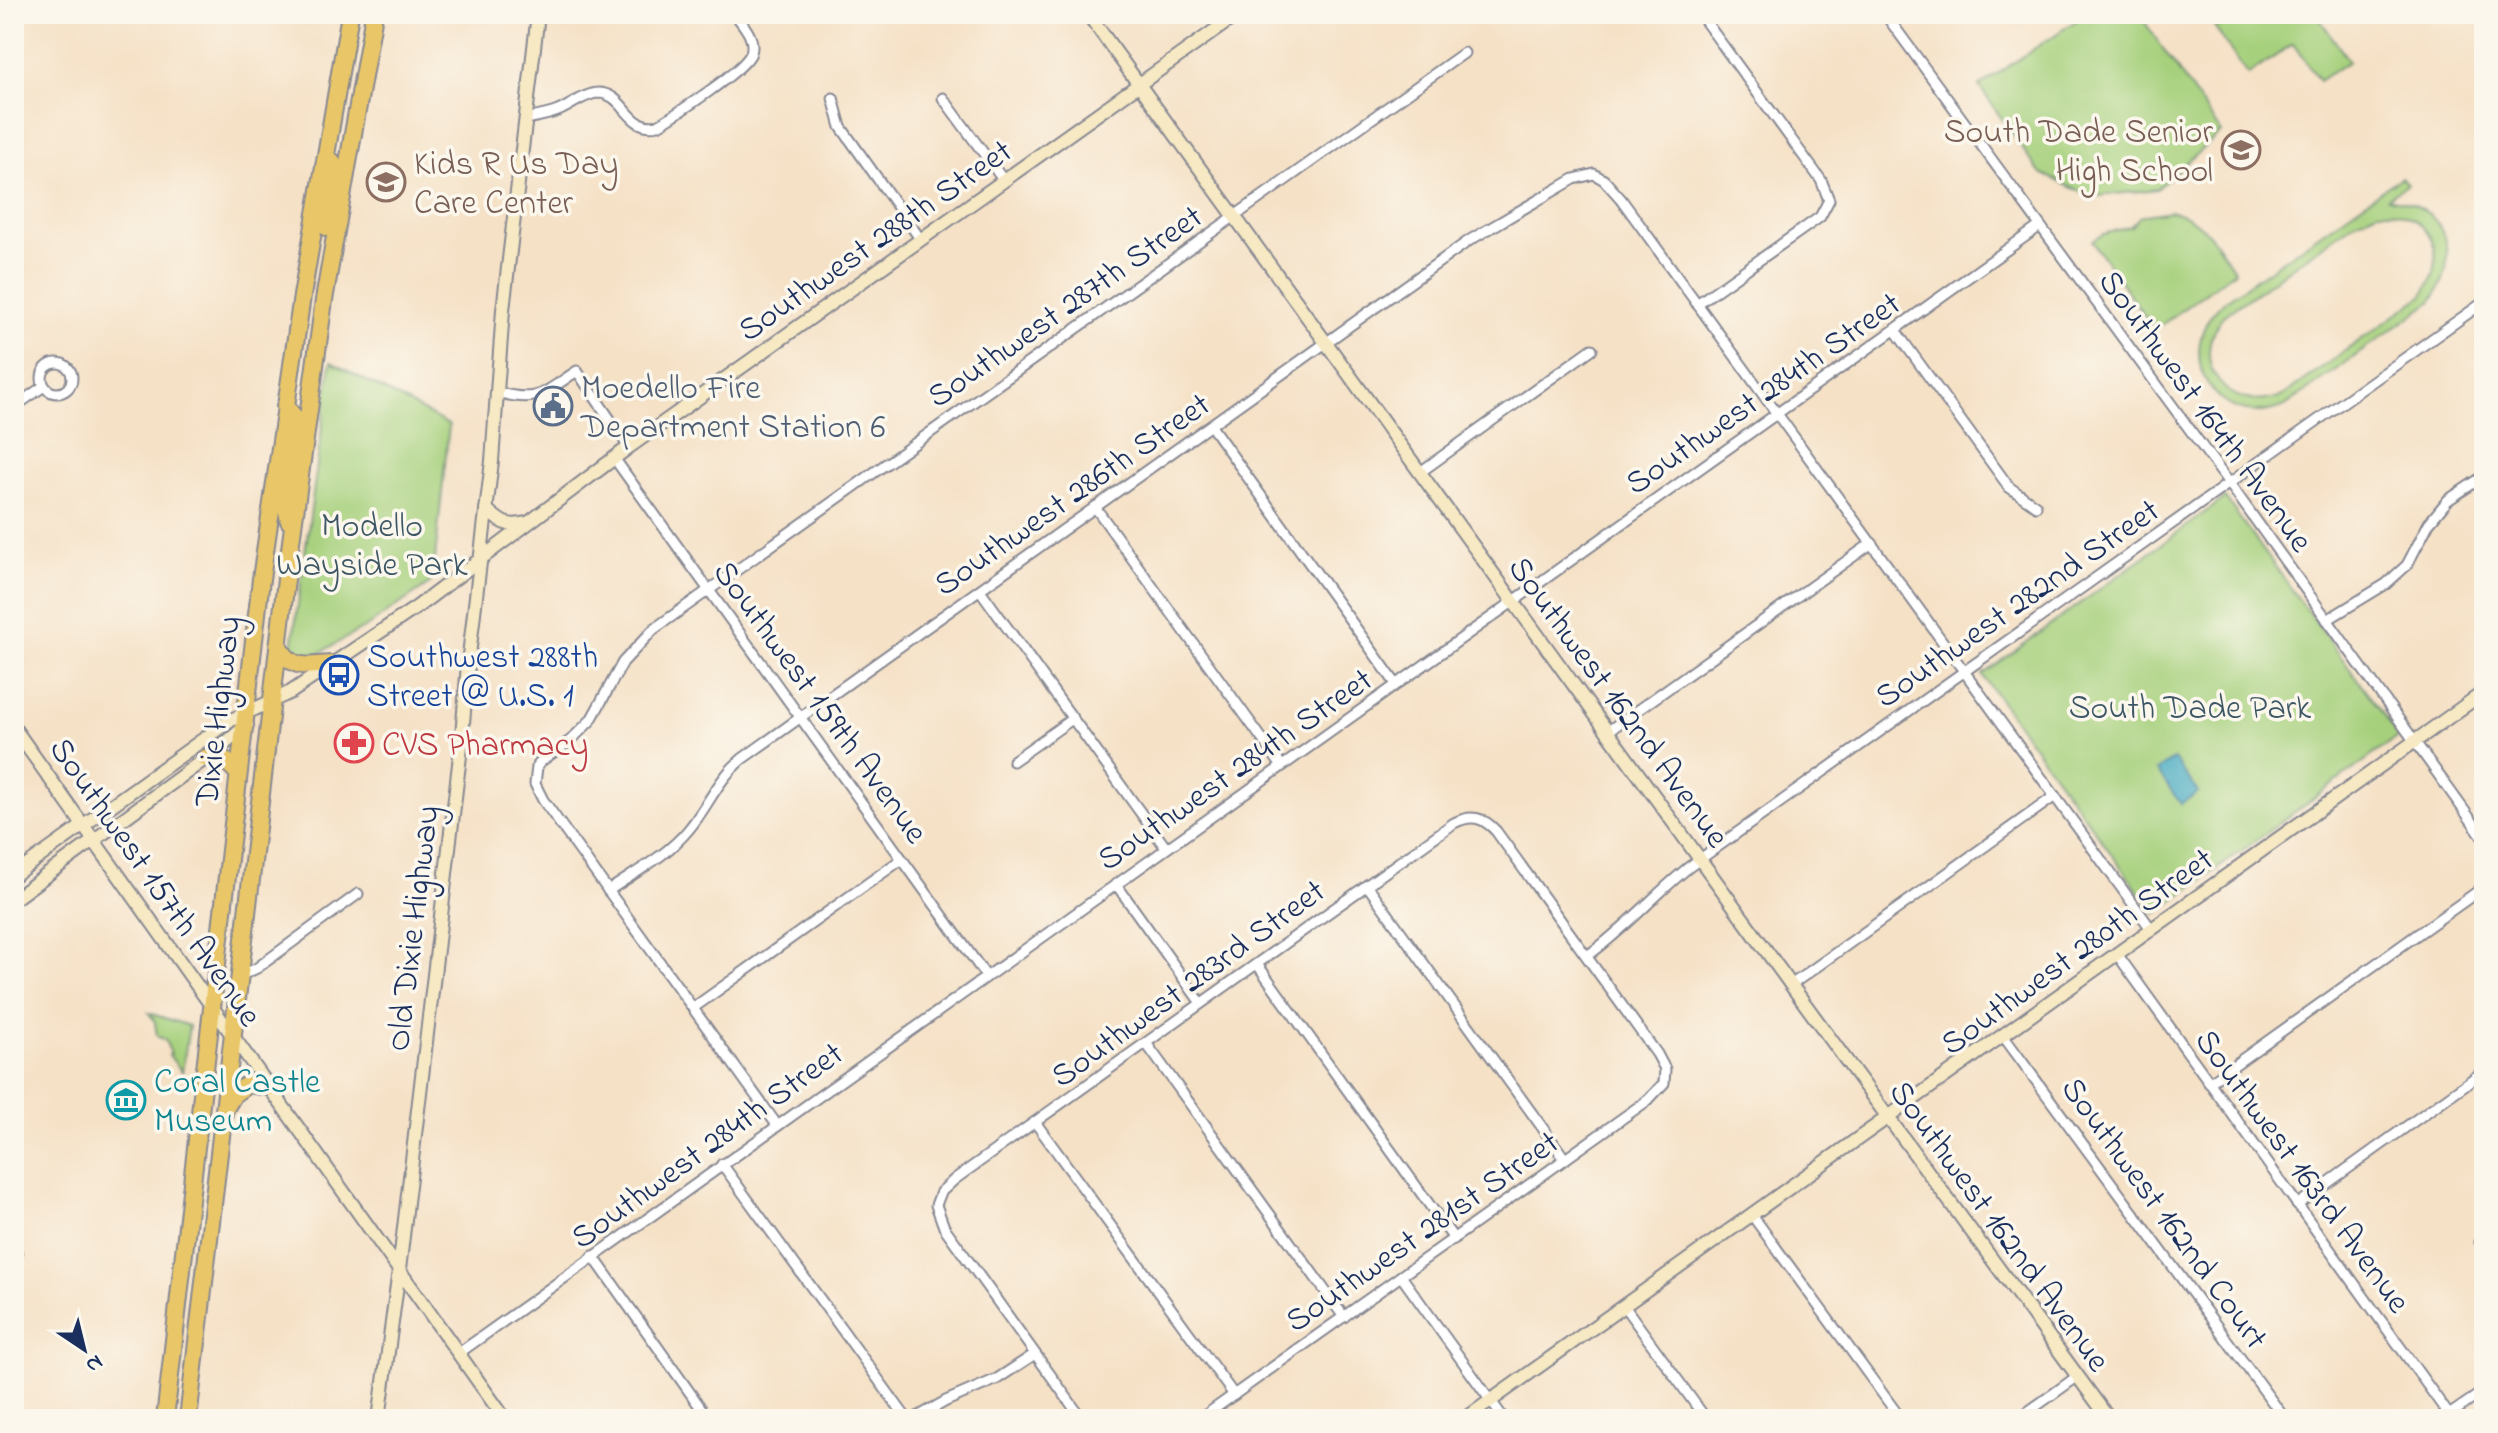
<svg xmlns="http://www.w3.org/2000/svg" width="2498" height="1433" font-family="'Indie Flower',sans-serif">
<rect width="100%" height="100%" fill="#fbf7ec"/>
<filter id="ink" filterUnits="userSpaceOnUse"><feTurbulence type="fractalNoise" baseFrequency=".0125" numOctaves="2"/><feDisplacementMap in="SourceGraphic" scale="16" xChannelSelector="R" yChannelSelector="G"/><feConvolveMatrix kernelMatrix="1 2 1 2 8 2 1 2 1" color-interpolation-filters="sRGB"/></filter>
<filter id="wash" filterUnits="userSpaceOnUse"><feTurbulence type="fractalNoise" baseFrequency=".006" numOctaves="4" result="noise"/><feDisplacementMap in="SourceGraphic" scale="32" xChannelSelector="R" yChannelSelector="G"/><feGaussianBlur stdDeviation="1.8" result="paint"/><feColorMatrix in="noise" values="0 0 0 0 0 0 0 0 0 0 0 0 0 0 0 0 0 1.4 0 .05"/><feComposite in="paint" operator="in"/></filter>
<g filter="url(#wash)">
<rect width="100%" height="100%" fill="#f5e1c6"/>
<!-- green -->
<g fill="#a6d07c" stroke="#60806d" stroke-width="2" fill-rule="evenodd">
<polygon points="2086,14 2139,14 2221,132 2157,189 2091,197 2039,172 1979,86"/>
<polygon points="2205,14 2316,14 2349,61 2319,81 2293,44 2248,75"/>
<path d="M2401,177L2407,184L2388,198C2394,200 2401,200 2407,202C2453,216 2457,269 2431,302L2285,406C2216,435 2168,352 2223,302ZM2378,211C2428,208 2453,257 2422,296L2282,396C2228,416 2187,363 2222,317L2358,220Z"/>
<path d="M2171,211C2204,218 2217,245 2235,271L2160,326L2151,325L2092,241L2104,234L2131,226L2139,217L2145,215Z"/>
<polygon points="331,362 449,425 434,568 431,583 369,625 314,656 300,658 293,652 292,648"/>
<polygon points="2225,498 2399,736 2155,914 1982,675"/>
<polygon points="149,1013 189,1026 182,1072 169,1055 171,1054 165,1040 157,1036 155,1022"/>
</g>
<!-- water -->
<polygon fill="#40a8c0" stroke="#2e6c8f" stroke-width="2" points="2174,759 2198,792 2181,804 2157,771"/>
</g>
<g filter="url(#ink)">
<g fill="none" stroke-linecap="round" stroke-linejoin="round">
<defs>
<g id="street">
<polyline points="1885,14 2229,483 2484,838"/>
<polyline points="833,98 841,127 921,240"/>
<polyline points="943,98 1004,181"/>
<path d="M526,119C537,117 548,115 558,111C571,106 585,93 599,93C626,94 627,132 658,125C675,115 746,69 751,53C756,38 743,25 735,14"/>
<polyline points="1697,304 1820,217 1829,200 1821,180 1700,14"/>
<polyline points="1895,330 2009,487 2036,506"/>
<circle cx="57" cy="378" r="15"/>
<path d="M497,392C538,404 543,393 577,371L629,447"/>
<polyline points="14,407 44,386"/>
<polyline points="1211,426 1396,684"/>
<polyline points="614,458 986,976"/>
<polyline points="1419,473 1592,349"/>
<polyline points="1095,507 1281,765"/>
<polyline points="980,590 1166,848"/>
<polyline points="2327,620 2386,584 2407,565 2429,523 2448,500 2484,476"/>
<polyline points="1607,732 1872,543"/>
<polyline points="1013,761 1072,719"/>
<polyline points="1116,884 1201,1003"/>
<polyline points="1367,885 1565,1159"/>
<path d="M608,891C634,873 668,855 689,829C708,806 718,779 742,759L1470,240L1574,179L1594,174L1604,180L1621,199L2152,930"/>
<polyline points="2117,954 2449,1415 2484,1391"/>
<path d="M1587,956C1624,930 1653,896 1689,867L2484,302"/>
<polyline points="1257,964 1454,1239"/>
<polyline points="238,977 257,968 358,894"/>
<polyline points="1791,985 2055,796"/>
<polyline points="693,1008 902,859"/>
<polyline points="2004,1037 2285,1419"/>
<polyline points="1146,1043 1344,1317"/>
<polyline points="2209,1083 2484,887"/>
<polyline points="1035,1122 1234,1395"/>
<polyline points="777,1125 543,800 535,784 537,767 540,762 571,740 591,720 623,662 654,629 1464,53"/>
<polyline points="722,1164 907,1419"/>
<polyline points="2297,1205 2484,1071"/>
<polyline points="1752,1215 1901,1419"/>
<polyline points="2480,1242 2484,1240"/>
<polyline points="14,1250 17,1254"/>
<polyline points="593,1256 703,1411"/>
<polyline points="1401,1276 1504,1419"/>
<polyline points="1624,1306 1706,1419"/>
<polyline points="459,1353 2040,226"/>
<polyline points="914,1419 946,1401 997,1379 1035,1354"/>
<path d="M1082,1419L944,1227L936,1205L941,1192L955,1179L1454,823C1471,814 1483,817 1496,831L1657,1054L1665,1069L1664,1083L1648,1100L1200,1419"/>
<polyline points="2018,1419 2078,1376"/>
</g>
<g id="secondary">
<polyline points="1088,14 1791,985 2109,1419"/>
<path d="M486,509C500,522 507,528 526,523"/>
<polyline points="14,728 505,1419"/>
<polyline points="14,875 229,721 291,692 417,607 629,447 1238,14"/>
<polyline points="14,899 221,747 247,725"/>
<polyline points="379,1419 399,1270 461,747 468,664 492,461 503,310 538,14"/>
<polyline points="1465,1419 2484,692"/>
</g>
<g id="highway">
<polyline points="326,227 334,167 332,161 327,158"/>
<polyline points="285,406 293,415 295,422 283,492 289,521"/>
<path d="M278,645C293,672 307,665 333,664"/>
<polyline points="205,758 225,760 238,773"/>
<polyline points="225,1109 234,1094 248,1084 270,1087"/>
<polyline points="165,1419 261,579 302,296 350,14"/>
<polyline points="188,1419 287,571 324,300 374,14"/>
</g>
</defs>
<!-- street casing -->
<use href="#street" stroke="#888892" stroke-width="13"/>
<!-- secondary casing -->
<use href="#secondary" stroke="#888892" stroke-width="16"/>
<!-- highway casing -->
<use href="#highway" stroke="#888892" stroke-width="20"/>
<!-- street -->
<use href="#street" stroke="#fff" stroke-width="9"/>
<!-- secondary -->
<use href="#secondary" stroke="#f6e9c3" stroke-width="12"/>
<!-- highway -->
<use href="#highway" stroke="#e9c769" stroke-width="16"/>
</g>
</g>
<!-- icons -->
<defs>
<symbol id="school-ring" viewBox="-11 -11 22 22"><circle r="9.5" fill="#fbf7ec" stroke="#8d6e63" stroke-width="1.5"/><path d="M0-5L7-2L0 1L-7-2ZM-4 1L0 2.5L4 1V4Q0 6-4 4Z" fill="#8d6e63"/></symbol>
<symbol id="civic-ring" viewBox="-11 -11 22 22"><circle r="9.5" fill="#fbf7ec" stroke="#5c6f8a" stroke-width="1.5"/><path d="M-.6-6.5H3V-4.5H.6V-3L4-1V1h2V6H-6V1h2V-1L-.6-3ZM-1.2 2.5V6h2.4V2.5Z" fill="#5c6f8a"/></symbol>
<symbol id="bus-ring" viewBox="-11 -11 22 22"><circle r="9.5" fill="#fbf7ec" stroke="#1a4fb4" stroke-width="1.5"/><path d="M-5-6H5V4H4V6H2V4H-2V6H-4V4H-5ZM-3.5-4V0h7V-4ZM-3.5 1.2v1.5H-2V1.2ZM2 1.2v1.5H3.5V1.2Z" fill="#1a4fb4"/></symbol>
<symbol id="pharmacy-ring" viewBox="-11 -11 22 22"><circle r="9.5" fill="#fbf7ec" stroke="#e0444e" stroke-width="1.5"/><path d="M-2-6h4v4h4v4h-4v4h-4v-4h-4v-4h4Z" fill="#e0444e"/></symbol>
<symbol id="museum-ring" viewBox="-11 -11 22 22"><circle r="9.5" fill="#fbf7ec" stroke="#0f9aa8" stroke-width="1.5"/><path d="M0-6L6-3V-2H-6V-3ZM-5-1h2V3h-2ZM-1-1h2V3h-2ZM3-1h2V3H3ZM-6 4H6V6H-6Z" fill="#0f9aa8"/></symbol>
</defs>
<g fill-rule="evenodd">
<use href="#school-ring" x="2219" y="128" width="44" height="44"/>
<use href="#school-ring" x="364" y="160" width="44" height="44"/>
<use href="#civic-ring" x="531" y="384" width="44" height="44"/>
<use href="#bus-ring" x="317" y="653" width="44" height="44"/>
<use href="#pharmacy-ring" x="332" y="721" width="44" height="44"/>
<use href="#museum-ring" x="104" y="1078" width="44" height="44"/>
</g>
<g text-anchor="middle" stroke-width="7" stroke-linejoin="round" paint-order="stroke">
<!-- education labels -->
<g font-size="34" fill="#785e54" stroke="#fbf7ec" text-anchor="end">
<text x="2213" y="142">South Dade Senior<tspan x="2213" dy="39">High School</tspan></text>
<text x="414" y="174" text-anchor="start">Kids R Us Day<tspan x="414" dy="39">Care Center</tspan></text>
</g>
<!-- street labels -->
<g font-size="34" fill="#1b2f5e" stroke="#fbf7ec">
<text transform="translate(874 239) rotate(-35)" y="12">Southwest 288th Street</text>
<text transform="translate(1064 305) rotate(-35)" y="12">Southwest 287th Street</text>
<text transform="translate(1762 392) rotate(-35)" y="12">Southwest 284th Street</text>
<text transform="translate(2207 410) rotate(54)" y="12">Southwest 164th Avenue</text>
<text transform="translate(1071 493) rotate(-35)" y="12">Southwest 286th Street</text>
<text transform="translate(2016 602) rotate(-35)" y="12">Southwest 282nd Street</text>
<text transform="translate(822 701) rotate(54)" y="12">Southwest 159th Avenue</text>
<text transform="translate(1620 701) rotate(54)" y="12">Southwest 162nd Avenue</text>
<text transform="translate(216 711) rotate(-83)" y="12">Dixie Highway</text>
<text transform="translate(1234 768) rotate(-35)" y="12">Southwest 284th Street</text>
<text transform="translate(157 881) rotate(55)" y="12">Southwest 157th Avenue</text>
<text transform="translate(411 928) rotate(-83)" y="12">Old Dixie Highway</text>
<text transform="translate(2076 950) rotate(-36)" y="12">Southwest 280th Street</text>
<text transform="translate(1187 982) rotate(-36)" y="12">Southwest 283rd Street</text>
<text transform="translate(706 1144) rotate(-36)" y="12">Southwest 284th Street</text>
<text transform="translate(2304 1170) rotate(54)" y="12">Southwest 163rd Avenue</text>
<text transform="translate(2166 1212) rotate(54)" y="12">Southwest 162nd Court</text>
<text transform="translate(2001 1225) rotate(54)" y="12">Southwest 162nd Avenue</text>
<text transform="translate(1421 1230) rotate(-35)" y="12">Southwest 281st Street</text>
</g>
<!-- service labels -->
<g font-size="34" fill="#4e5e75" stroke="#fbf7ec" text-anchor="start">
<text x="581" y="398">Moedello Fire<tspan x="581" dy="39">Department Station 6</tspan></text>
</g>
<!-- park labels -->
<g font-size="34" fill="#3e5766" stroke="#fbf7ec">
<text x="372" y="536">Modello<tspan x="372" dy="39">Wayside Park</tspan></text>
<text x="2190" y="718">South Dade Park</text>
</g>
<!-- transit labels -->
<g font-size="34" fill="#164399" stroke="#fbf7ec" text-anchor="start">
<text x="367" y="667">Southwest 288th<tspan x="367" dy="39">Street @ U.S. 1</tspan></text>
</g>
<!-- health labels -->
<g font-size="34" fill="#be3a42" stroke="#fbf7ec" text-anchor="start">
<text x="382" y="755">CVS Pharmacy</text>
</g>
<!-- culture labels -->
<g font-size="34" fill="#0d838f" stroke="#fbf7ec" text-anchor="start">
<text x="154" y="1092">Coral Castle<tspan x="154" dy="39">Museum</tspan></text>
</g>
</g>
<!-- margin -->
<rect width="2498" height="1433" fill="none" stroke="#fbf7ec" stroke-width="48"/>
<!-- north arrow -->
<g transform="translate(84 1349) rotate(145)" stroke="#fbf7ec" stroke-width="6" paint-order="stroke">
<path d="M0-6L14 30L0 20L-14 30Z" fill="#1b2f5e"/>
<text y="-12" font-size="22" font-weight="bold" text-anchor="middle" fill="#1b2f5e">N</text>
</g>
</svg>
